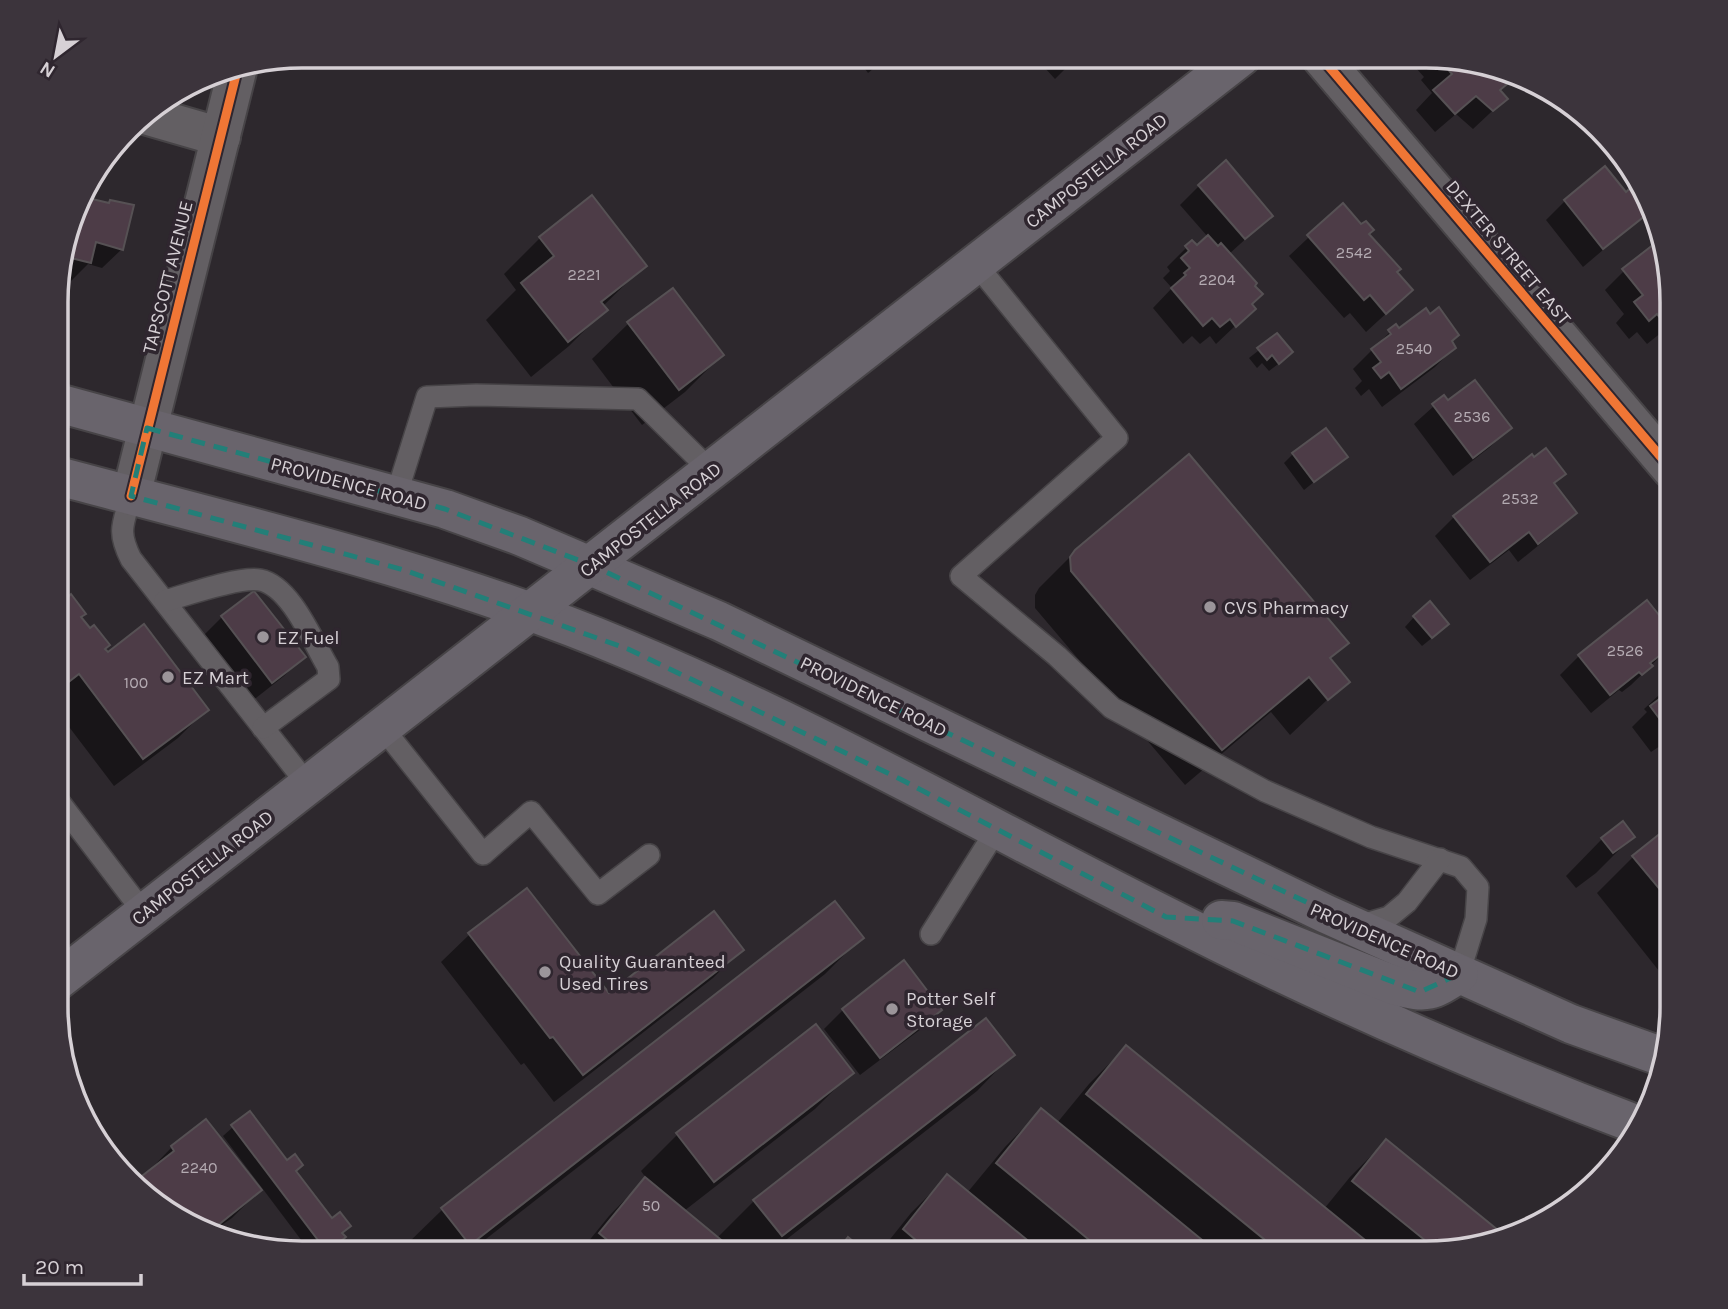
<svg xmlns="http://www.w3.org/2000/svg" width="1728" height="1309" font-family="Karla,sans-serif">
<rect width="100%" height="100%" fill="#2d282d"/>
<!-- shadow -->
<g fill="#0007">
<polygon points="586,56 605,56 601,60 587,61"/>
<polygon points="856,56 889,56 868,73"/>
<polygon points="1034,56 1078,56 1055,79"/>
<polygon points="1428,57 1441,57 1501,71 1498,91 1505,99 1473,129 1456,114 1435,132 1416,110 1432,93 1421,80 1424,77 1416,68"/>
<polygon points="1605,169 1626,194 1650,210 1583,267 1546,220 1565,201"/>
<polygon points="1199,186 1271,216 1229,254 1253,309 1216,344 1210,336 1200,344 1192,336 1183,344 1153,308 1172,288 1163,278 1170,271 1167,267 1192,242 1197,247 1208,237 1180,205"/>
<polygon points="83,196 122,249 102,268 88,264 70,282 58,279 58,270"/>
<polygon points="1342,206 1367,234 1395,273 1391,309 1366,332 1350,313 1344,318 1289,256"/>
<polygon points="540,238 645,265 603,306 605,310 569,346 531,377 486,320 516,290 504,274"/>
<polygon points="1624,271 1672,302 1672,324 1647,344 1637,332 1629,339 1616,323 1624,314 1605,290"/>
<polygon points="629,323 722,355 685,392 642,425 592,359"/>
<polygon points="1398,331 1454,348 1435,367 1382,407 1369,389 1361,396 1355,388 1362,381 1353,369 1390,332"/>
<polygon points="1277,336 1282,361 1269,371 1262,363 1257,368 1249,358"/>
<polygon points="1672,350 1672,372 1662,360"/>
<polygon points="1444,397 1448,403 1509,428 1490,447 1453,476 1414,424"/>
<polygon points="1293,454 1346,456 1304,490 1284,463"/>
<polygon points="1564,473 1553,485 1575,513 1555,532 1518,562 1509,550 1470,580 1435,536 1454,517"/>
<polygon points="1076,551 1346,643 1329,660 1347,681 1290,735 1271,712 1185,785 1035,608 1035,595 1039,588"/>
<polygon points="254,593 303,657 284,676 252,701 203,636 222,617"/>
<polygon points="57,602 79,617 103,649 206,710 178,738 114,786 57,711"/>
<polygon points="1414,617 1438,633 1422,646 1405,627"/>
<polygon points="1662,623 1672,645 1631,685 1622,692 1619,690 1591,713 1560,675 1579,656"/>
<polygon points="1672,683 1672,738 1651,752 1632,727 1647,712 1644,709"/>
<polygon points="1672,826 1671,986 1597,893 1633,857"/>
<polygon points="1632,837 1596,873 1576,888 1566,876 1602,839"/>
<polygon points="470,934 608,995 741,950 713,978 554,1102 524,1063 521,1065 441,962"/>
<polygon points="861,938 825,974 468,1253 412,1253 406,1245 443,1209"/>
<polygon points="843,1010 940,1010 921,1029 860,1075 824,1029"/>
<polygon points="815,1027 851,1073 815,1109 684,1211 717,1238 754,1201 1013,1054 977,1091 769,1253 579,1253 609,1216 646,1178 641,1171 677,1135"/>
<polygon points="1126,1047 1324,1209 1350,1177 1386,1141 1501,1235 1425,1253 879,1253 911,1213 947,1177 967,1193 1005,1147 1041,1110 1057,1123 1089,1084"/>
<polygon points="233,1127 287,1162 344,1237 335,1246 326,1253 311,1253 223,1136"/>
<polygon points="172,1147 260,1190 232,1218 209,1234 140,1192 144,1176"/>
</g>
<!-- building -->
<g fill="#4d3c47" stroke="#565154" stroke-width="2">
<polygon points="1442,57 1504,71 1512,80 1500,90 1508,99 1493,111 1476,96 1455,114 1433,90 1452,74 1439,59"/>
<polygon points="1226,160 1273,216 1245,239 1198,185"/>
<polygon points="1605,166 1626,192 1637,182 1647,194 1651,211 1603,249 1564,200"/>
<polygon points="84,194 92,196 92,199 109,203 110,200 134,205 123,250 96,242 91,263 63,256"/>
<polygon points="592,195 647,266 601,302 608,310 568,342 521,283 554,256 539,237"/>
<polygon points="1343,203 1361,224 1366,221 1374,230 1369,234 1401,269 1397,272 1413,290 1386,314 1370,295 1364,300 1307,235"/>
<polygon points="1208,235 1218,246 1221,243 1257,283 1255,286 1263,294 1252,304 1256,309 1236,327 1230,319 1220,327 1212,318 1203,326 1171,288 1186,275 1184,273 1190,268 1181,258 1189,251 1185,246 1192,240 1197,245"/>
<polygon points="1658,241 1672,302 1672,322 1667,326 1657,314 1649,321 1634,302 1643,295 1622,269"/>
<polygon points="673,288 724,355 679,390 627,322"/>
<polygon points="1439,307 1459,335 1452,341 1456,348 1401,389 1389,372 1381,378 1373,368 1381,362 1371,349 1391,334 1388,330 1396,324 1399,328 1426,308 1430,314"/>
<polygon points="1277,333 1293,352 1279,364 1272,355 1267,360 1257,348"/>
<polygon points="1475,380 1512,428 1473,458 1432,404 1444,395 1448,400"/>
<polygon points="1326,428 1348,457 1314,482 1292,453"/>
<polygon points="1546,448 1566,474 1554,483 1577,513 1538,544 1529,532 1490,562 1453,516 1532,454 1534,457"/>
<polygon points="1189,454 1349,643 1330,658 1350,682 1328,700 1309,677 1222,750 1071,571 1070,557 1075,550"/>
<polygon points="254,591 306,657 272,683 221,616"/>
<polygon points="71,594 86,614 81,617 90,628 94,625 110,645 105,649 108,652 144,624 209,710 143,759 79,674 57,691 57,600 64,595 67,598"/>
<polygon points="1647,600 1659,615 1662,613 1668,620 1664,623 1672,633 1672,646 1650,663 1653,666 1642,675 1639,672 1610,695 1578,655"/>
<polygon points="1430,601 1449,624 1432,638 1413,616"/>
<polygon points="1672,681 1672,733 1671,734 1650,706 1666,694 1661,688"/>
<polygon points="1623,821 1635,837 1613,853 1601,838"/>
<polygon points="1672,824 1672,904 1632,856"/>
<polygon points="527,888 609,993 714,911 744,950 583,1075 553,1037 550,1038 468,933"/>
<polygon points="835,901 864,938 470,1245 441,1208"/>
<polygon points="904,960 942,1010 880,1058 842,1009"/>
<polygon points="986,1018 1015,1055 782,1236 753,1200"/>
<polygon points="816,1024 854,1073 714,1182 676,1133"/>
<polygon points="1126,1045 1381,1253 1281,1253 1086,1094"/>
<polygon points="1041,1108 1218,1253 1105,1253 996,1163"/>
<polygon points="250,1111 287,1160 295,1154 303,1165 296,1171 332,1218 340,1212 351,1226 342,1233 346,1237 327,1252 231,1125"/>
<polygon points="206,1119 262,1190 207,1234 140,1192 133,1183 174,1151 171,1146"/>
<polygon points="1386,1139 1504,1235 1437,1250 1352,1181"/>
<polygon points="947,1174 1043,1253 931,1253 903,1229"/>
<polygon points="645,1177 737,1253 623,1253 599,1233"/>
<polygon points="848,1237 867,1253 836,1253"/>
</g>
<g fill="none" stroke-linecap="round" stroke-linejoin="round">
<defs>
<g id="lane">
<polyline points="976,264 1117,438 961,576 1057,656 1112,708 1265,791 1371,837 1461,867 1478,887 1476,919 1459,974"/>
<path d="M131,496C123,524 117,531 131,559L308,785"/>
<polyline points="396,496 427,397 476,395 638,399 711,471"/>
<path d="M165,601C186,595 240,576 260,580C291,586 313,642 328,667L329,679L263,728"/>
<polyline points="382,727 483,854 531,812 598,894 649,855"/>
<polyline points="57,799 144,913"/>
<polyline points="1358,926 1389,917 1407,902 1440,859"/>
<polyline points="931,934 997,829"/>
</g>
<g id="street">
<polyline points="1320,56 1672,470"/>
<polyline points="145,115 221,137"/>
<polyline points="131,496 238,67"/>
</g>
<g id="secondary">
<polyline points="58,403 445,509 520,536 719,621 1326,914 1571,1024 1663,1057"/>
<path d="M58,476C249,527 443,572 626,649C811,726 986,826 1166,916C1319,994 1477,1064 1638,1125"/>
<path d="M1221,920L1233,921L1396,986C1428,994 1431,992 1459,974"/>
<polyline points="57,981 1242,56"/>
</g>
</defs>
<!-- lane casing -->
<use href="#lane" stroke="#474447" stroke-width="24"/>
<!-- street casing -->
<use href="#street" stroke="#474447" stroke-width="42"/>
<!-- secondary casing -->
<use href="#secondary" stroke="#474447" stroke-width="42"/>
<!-- lane -->
<use href="#lane" stroke="#635f63" stroke-width="21"/>
<!-- street -->
<use href="#street" stroke="#635f63" stroke-width="38"/>
<!-- secondary -->
<use href="#secondary" stroke="#69646c" stroke-width="38"/>
<defs>
<g id="cycleway">
<polyline points="1320,56 1672,470"/>
<polyline points="131,496 238,67"/>
</g>
</defs>
<!-- cycleway casing -->
<use href="#cycleway" stroke="#2f262f" stroke-width="13"/>
<!-- cycleway -->
<use href="#cycleway" stroke="#f07635" stroke-width="9"/>
</g>
<!-- marked area -->
<path fill="none" stroke="#237f78" stroke-width="5" stroke-dasharray="14 9" stroke-linejoin="round" d="M147,428L445,509L591,565L1459,974L1420,992L1233,921L1166,917L900,779L628,649L404,570L131,496Z"/>
<!-- markers -->
<g fill="#9b959a" stroke="#2f262f" stroke-width="2.5">
<circle cx="1210" cy="607" r="7"/>
<circle cx="263" cy="637" r="7"/>
<circle cx="168" cy="677" r="7"/>
<circle cx="545" cy="972" r="7"/>
<circle cx="892" cy="1009" r="7"/>
</g>
<g text-anchor="middle" stroke-width="7" stroke-linejoin="round" paint-order="stroke">
<!-- number labels -->
<g font-size="16" fill="#b4abb2">
<text x="1354" y="258">2542</text>
<text x="584" y="280">2221</text>
<text x="1217" y="285">2204</text>
<text x="1414" y="354">2540</text>
<text x="1472" y="422">2536</text>
<text x="1520" y="504">2532</text>
<text x="1625" y="656">2526</text>
<text x="136" y="688">100</text>
<text x="199" y="1173">2240</text>
<text x="651" y="1211">50</text>
</g>
<!-- street labels -->
<g font-size="19" fill="#d6d0d5" stroke="#2f262f">
<text transform="translate(1096 170) rotate(-38)" y="7">CAMPOSTELLA ROAD</text>
<text transform="translate(1509 252) rotate(50)" y="7">DEXTER STREET EAST</text>
<text transform="translate(167 277) rotate(-76)" y="7">TAPSCOTT AVENUE</text>
<text transform="translate(349 483) rotate(15)" y="7">PROVIDENCE ROAD</text>
<text transform="translate(650 519) rotate(-38)" y="7">CAMPOSTELLA ROAD</text>
<text transform="translate(874 696) rotate(26)" y="7">PROVIDENCE ROAD</text>
<text transform="translate(202 867) rotate(-38)" y="7">CAMPOSTELLA ROAD</text>
<text transform="translate(1385 940) rotate(24)" y="7">PROVIDENCE ROAD</text>
</g>
<!-- poi labels -->
<g font-size="19" fill="#d6d0d5" stroke="#2f262f" text-anchor="start">
<text x="1224" y="614">CVS Pharmacy</text>
<text x="277" y="644">EZ Fuel</text>
<text x="182" y="684">EZ Mart</text>
<text x="559" y="968">Quality Guaranteed<tspan x="559" dy="22">Used Tires</tspan></text>
<text x="906" y="1005">Potter Self<tspan x="906" dy="22">Storage</tspan></text>
</g>
</g>
<!-- crop -->
<path d="M0 0H1728V1309H0ZM302 68H1426A234 234 0 0 1 1660 302V1007A234 234 0 0 1 1426 1241H302A234 234 0 0 1 68 1007V302A234 234 0 0 1 302 68Z" fill="#3c343c" fill-rule="evenodd"/>
<path fill="none" stroke="#d6d0d5" stroke-width="3.5" d="M302 68H1426A234 234 0 0 1 1660 302V1007A234 234 0 0 1 1426 1241H302A234 234 0 0 1 68 1007V302A234 234 0 0 1 302 68Z"/>
<!-- north arrow -->
<g transform="translate(56 56) rotate(212)" stroke="#2f262f" stroke-width="5" paint-order="stroke">
<path d="M0-5L12 26L0 18L-12 26Z" fill="#d6d0d5"/>
<text y="-10" font-size="19" font-weight="bold" text-anchor="middle" fill="#d6d0d5">N</text>
</g>
<!-- scale -->
<path d="M24 1274v10h117v-10" fill="none" stroke="#d6d0d5" stroke-width="3.5"/>
<text x="35" y="1274" font-size="21" fill="#d6d0d5" stroke="#2f262f" stroke-width="5" paint-order="stroke">20 m</text>
</svg>
